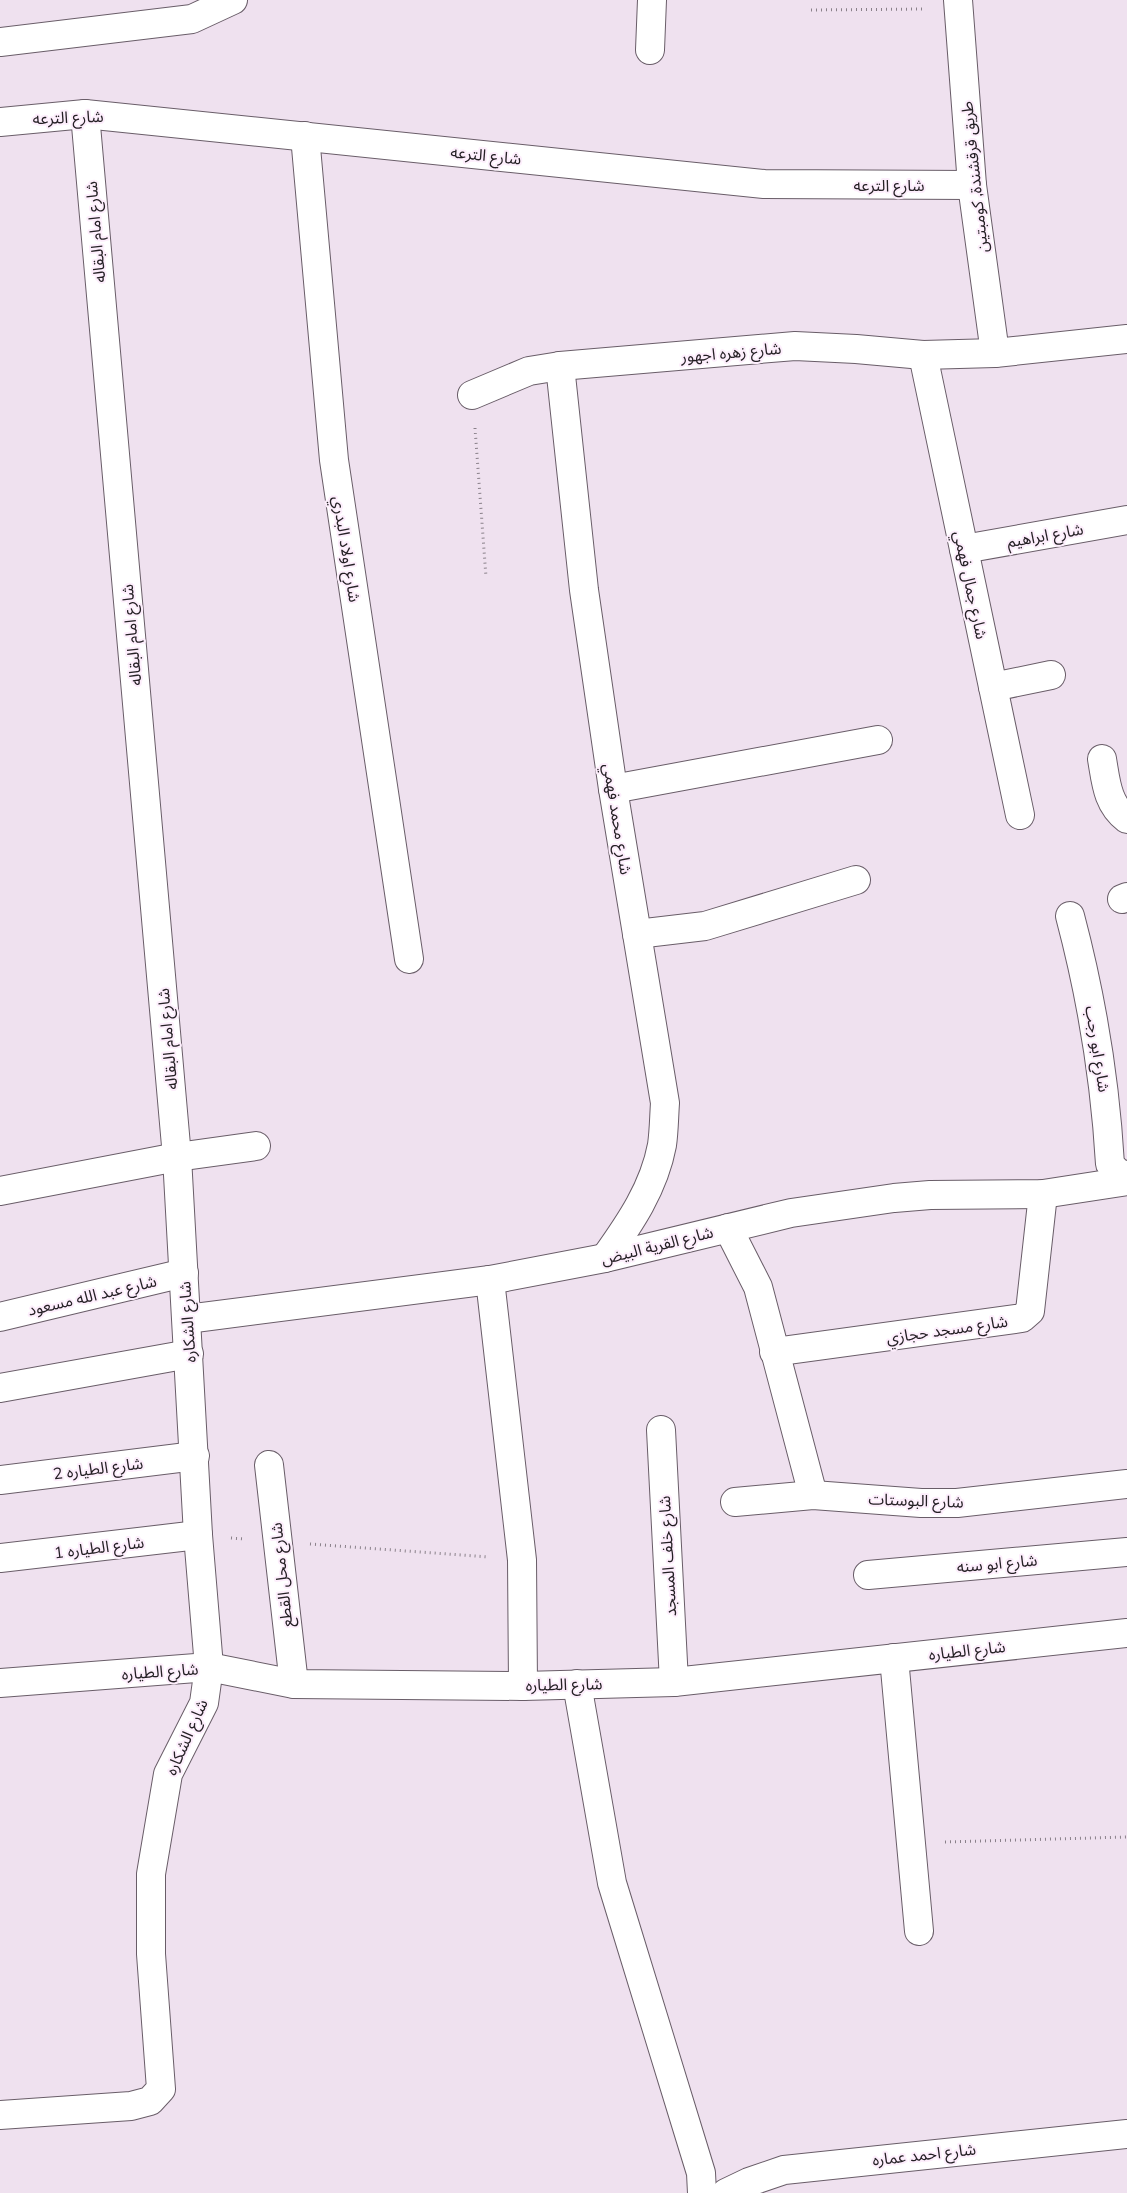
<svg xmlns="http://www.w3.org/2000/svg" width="1127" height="2193" font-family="'Nunito Sans','Noto Sans Arabic',sans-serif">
<rect width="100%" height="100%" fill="#efe1ef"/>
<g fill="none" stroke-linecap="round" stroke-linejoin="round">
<defs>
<g id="minor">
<polyline points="958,0 972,185 995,353"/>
<polyline points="0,42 192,19 233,0"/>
<polyline points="650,50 652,0"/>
<polyline points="0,122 85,114 764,184 972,185"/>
<polyline points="305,136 334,460 409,959"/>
<polyline points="923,355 1020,815"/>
<path d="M560,366L584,590L613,789L665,1103C664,1117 664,1131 662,1145C654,1188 630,1223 605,1258"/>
<polyline points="472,395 529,371 560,366 795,346 856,349 923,355 995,353 1127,339"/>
<polyline points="964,549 1127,520"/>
<polyline points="993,687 1051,675"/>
<path d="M1102,759C1106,782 1107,804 1127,819"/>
<polyline points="613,789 878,740"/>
<polyline points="1122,899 1127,897"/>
<path d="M1070,916C1092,999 1105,1078 1110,1164L1117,1172L1127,1176"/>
<polyline points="637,934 705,926 856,880"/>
<polyline points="0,1191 177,1157 256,1146"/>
<polyline points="728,1228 758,1287 813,1495"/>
<polyline points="490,1280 522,1560 523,1686"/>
<polyline points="0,1317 184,1273"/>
<polyline points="187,1319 490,1280 605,1258 791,1213 894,1198 930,1195 1043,1194 1127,1181"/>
<polyline points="774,1352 1022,1318 1030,1311 1043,1194"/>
<polyline points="0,1388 189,1354"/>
<polyline points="661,1430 674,1682"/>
<polyline points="269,1465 294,1684"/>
<polyline points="0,1480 195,1456"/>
<polyline points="735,1502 813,1495 921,1503 957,1503 1127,1484"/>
<polyline points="0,1558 198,1535"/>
<polyline points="868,1575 1127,1552"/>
<polyline points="894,1658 919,1931"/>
<polyline points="0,1683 209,1667 294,1684 523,1686 674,1682 1127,1633"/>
<polyline points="577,1684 612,1883 701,2173 702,2193"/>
<polyline points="0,2115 131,2106 150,2101 161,2089 151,1954 151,1874 168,1774 204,1703 209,1667 198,1535 177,1157 85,114"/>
<polyline points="726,2193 749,2182 784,2170 1127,2134"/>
</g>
</defs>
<!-- minor casing -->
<use href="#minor" stroke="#695d68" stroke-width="30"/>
<!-- path -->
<g stroke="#898089" stroke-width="3" stroke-dasharray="1 4" stroke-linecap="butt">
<polyline points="811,10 925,9"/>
<polyline points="475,428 486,577"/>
<polyline points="231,1538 244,1539"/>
<polyline points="310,1544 489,1557"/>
<polyline points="945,1842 1127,1837"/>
</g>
<!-- minor -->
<use href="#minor" stroke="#fff" stroke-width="28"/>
</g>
<g text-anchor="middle" stroke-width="4" stroke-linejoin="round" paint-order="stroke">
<!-- street labels -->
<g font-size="16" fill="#252025" stroke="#fdeefc">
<text transform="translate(68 117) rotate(-2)" y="6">شارع الترعه</text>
<text transform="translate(486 155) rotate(6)" y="6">شارع الترعه</text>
<text transform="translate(974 177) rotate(-96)" y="6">طريق قرقشندة, كومبتين</text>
<text x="889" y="191">شارع الترعه</text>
<text transform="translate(95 232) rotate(-95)" y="6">شارع امام البقاله</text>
<text transform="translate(731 352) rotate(-5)" y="6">شارع زهره اجهور</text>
<text transform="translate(1045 535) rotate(-10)" y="6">شارع ابراهيم</text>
<text transform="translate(347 549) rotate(81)" y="6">شارع اولاد البدري</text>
<text transform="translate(971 585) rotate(78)" y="6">شارع جمال فهمي</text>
<text transform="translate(131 635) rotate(-95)" y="6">شارع امام البقاله</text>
<text transform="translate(618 819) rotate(81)" y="6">شارع محمد فهمي</text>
<text transform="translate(167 1039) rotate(-95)" y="6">شارع امام البقاله</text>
<text transform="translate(1098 1049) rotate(81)" y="6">شارع ابو رجب</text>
<text transform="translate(657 1245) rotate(-14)" y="6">شارع القرية البيض</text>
<text transform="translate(92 1295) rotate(-13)" y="6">شارع عبد الله مسعود</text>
<text transform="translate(187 1322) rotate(-94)" y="6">شارع الشكاره</text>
<text transform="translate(947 1329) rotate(-8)" y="6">شارع مسجد حجازي</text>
<text transform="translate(98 1468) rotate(-7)" y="6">شارع الطياره 2</text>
<text transform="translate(916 1500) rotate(2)" y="6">شارع البوستات</text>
<text transform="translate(99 1547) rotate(-7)" y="6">شارع الطياره 1</text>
<text transform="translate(667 1556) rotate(-93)" y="6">شارع خلف المسجد</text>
<text transform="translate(997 1563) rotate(-5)" y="6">شارع ابو سنه</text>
<text transform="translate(281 1575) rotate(-96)" y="6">شارع محل القطع</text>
<text transform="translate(967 1650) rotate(-6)" y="6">شارع الطياره</text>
<text transform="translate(160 1671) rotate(-4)" y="6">شارع الطياره</text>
<text transform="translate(564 1684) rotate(-1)" y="6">شارع الطياره</text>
<text transform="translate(186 1737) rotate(-66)" y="6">شارع الشكاره</text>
<text transform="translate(924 2154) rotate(-6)" y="6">شارع احمد عماره</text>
</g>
</g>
</svg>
